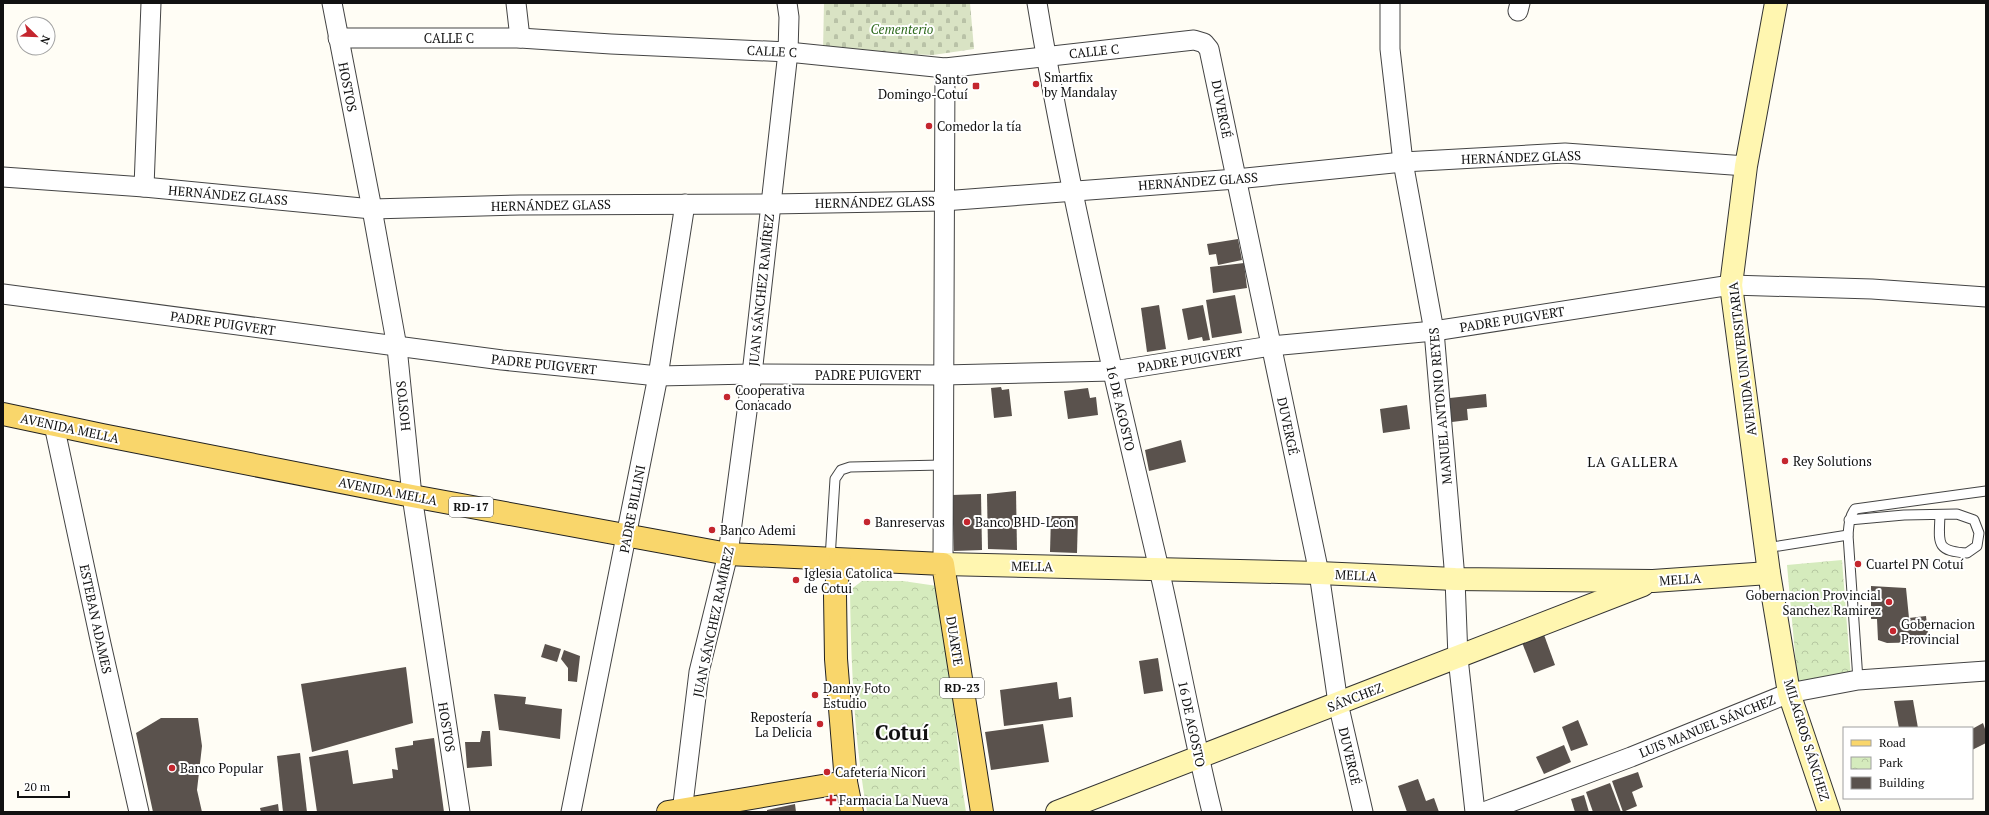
<svg xmlns="http://www.w3.org/2000/svg" width="1989" height="815" font-family="'PT Serif',serif">
<defs>
<pattern id="cemetery-stones" width="16" height="16" patternUnits="userSpaceOnUse"><rect width="16" height="16" fill="#d9e3c4"/><path d="M2 7V4a2 2 0 0 1 4 0v3zM10 15v-3a2 2 0 0 1 4 0v3z" fill="#b9c2a7"/></pattern>
<pattern id="park-crowns" width="20" height="18" patternUnits="userSpaceOnUse"><rect width="20" height="18" fill="#d5ebbd"/><path d="M2 6a3 3 0 1 1 6 0M12 15a3 3 0 1 1 6 0" fill="none" stroke="#b6c8a1"/></pattern>
</defs>
<rect width="100%" height="100%" fill="#fffdf5"/>
<!-- cemetery -->
<polygon fill="url(#cemetery-stones)" points="824,3 970,3 974,49 933,55 823,51"/>
<!-- park -->
<g fill="url(#park-crowns)">
<polygon points="1842,560 1851,678 1798,687 1787,565"/>
<path d="M862,581H903L937,586L948,646L961,779L966,812H867C854,739 851,664 850,590Z"/>
</g>
<!-- building -->
<g fill="#5a524d">
<polygon points="1238,239 1242,260 1218,265 1216,254 1209,255 1207,244"/>
<polygon points="1244,263 1247,288 1213,293 1210,267"/>
<polygon points="1235,295 1242,333 1212,338 1206,300"/>
<polygon points="1159,305 1166,349 1147,352 1141,308"/>
<polygon points="1203,305 1210,340 1203,341 1202,337 1188,340 1182,309"/>
<polygon points="1001,387 1002,390 1009,389 1012,416 994,418 991,388"/>
<polygon points="1088,388 1090,398 1096,397 1098,415 1068,419 1064,391"/>
<polygon points="1486,394 1487,407 1467,409 1468,420 1444,423 1441,399"/>
<polygon points="1407,405 1410,429 1383,433 1380,409"/>
<polygon points="1181,440 1186,462 1149,471 1145,450"/>
<polygon points="1016,491 1017,550 988,549 987,494"/>
<polygon points="981,494 982,550 954,551 952,495"/>
<polygon points="1051,516 1078,516 1077,553 1050,552"/>
<polygon points="1871,586 1906,588 1909,618 1926,616 1929,642 1887,643 1878,640 1877,619 1871,619"/>
<polygon points="1543,632 1555,665 1534,673 1521,640"/>
<polygon points="545,644 561,649 557,662 541,657"/>
<polygon points="564,650 580,656 577,682 568,681 568,668 561,659"/>
<polygon points="1158,658 1163,691 1144,694 1139,661"/>
<polygon points="406,667 413,723 312,752 301,684"/>
<polygon points="1057,682 1059,699 1071,697 1073,717 1004,726 1000,690"/>
<polygon points="494,694 526,697 525,704 562,709 560,739 499,730"/>
<polygon points="1913,700 1918,728 1899,728 1894,701"/>
<polygon points="161,718 198,718 202,746 197,790 202,812 153,812 136,733"/>
<polygon points="1578,720 1588,745 1571,751 1562,727"/>
<polygon points="1983,723 1986,732 1986,743 1972,750 1972,729"/>
<polygon points="1043,724 1049,762 991,770 985,732"/>
<polygon points="482,731 490,731 492,766 467,768 465,742 480,742"/>
<polygon points="434,738 444,812 317,812 309,757 348,750 353,784 393,778 392,769 398,770 395,748 413,745 413,741"/>
<polygon points="1564,745 1571,762 1544,774 1536,757"/>
<polygon points="300,753 307,812 283,812 277,756"/>
<polygon points="1638,772 1643,787 1632,792 1637,806 1623,812 1612,781"/>
<polygon points="1418,779 1426,801 1434,798 1439,812 1407,812 1398,786"/>
<polygon points="1610,783 1621,812 1593,812 1586,792"/>
<polygon points="1584,795 1589,812 1575,812 1571,799"/>
<polygon points="278,804 279,812 261,812 260,808"/>
<polygon points="795,804 796,812 767,812 767,810"/>
</g>
<g fill="none" stroke-linecap="round" stroke-linejoin="round">
<defs>
<g id="service">
<path d="M1849,520L1904,515L1957,514L1974,520L1979,533L1977,546L1967,553C1935,551 1939,543 1940,515"/>
<polyline points="1766,548 1848,535"/>
<polyline points="830,559 835,479 841,470 850,467 942,465"/>
<path d="M1858,680L1848,535C1849,525 1849,517 1855,509L1986,491"/>
</g>
<g id="minor">
<polyline points="332,3 372,209 397,347 412,496 460,812"/>
<polyline points="516,3 520,38"/>
<path d="M1037,3C1068,189 1113,372 1156,556C1176,641 1191,727 1212,812"/>
<polyline points="1390,3 1390,49 1403,162 1434,331 1455,579 1458,658 1475,812"/>
<polyline points="1518,11 1520,3"/>
<polyline points="338,38 520,38 611,44 788,52 945,68 1194,40 1204,43 1209,49 1319,573 1338,703 1363,812"/>
<polyline points="3,177 144,187 372,209 520,205 771,204 943,201 1236,179 1403,162 1565,153 1746,166"/>
<polyline points="144,187 151,3"/>
<polyline points="3,294 502,360 658,376 752,374 943,375 1113,371 1271,346 1434,331 1731,285 1872,289 1986,297"/>
<polyline points="54,425 101,644 139,812"/>
<polyline points="943,564 945,68"/>
<polyline points="571,812 658,376 685,204"/>
<polyline points="682,812 699,672 728,554 752,374 788,52 789,17 787,3"/>
<polyline points="1484,812 1631,757 1789,693 1858,680 1986,671"/>
</g>
<g id="secondary">
<polyline points="1776,3 1746,166 1731,285 1769,573 1789,693 1829,812"/>
<polyline points="943,564 1319,573 1455,579 1653,581 1769,573"/>
<polyline points="1057,812 1643,585"/>
</g>
<g id="primary">
<polyline points="3,414 102,435 412,496 728,554 943,564 982,812"/>
<polyline points="840,560 835,595 836,659 846,782 852,812"/>
<polyline points="668,812 846,782"/>
</g>
</defs>
<!-- service casing -->
<use href="#service" stroke="#444" stroke-width="11"/>
<!-- minor casing -->
<use href="#minor" stroke="#444" stroke-width="21"/>
<!-- secondary casing -->
<use href="#secondary" stroke="#333" stroke-width="24"/>
<!-- primary casing -->
<use href="#primary" stroke="#222" stroke-width="24"/>
<!-- service -->
<use href="#service" stroke="#fff" stroke-width="9"/>
<!-- minor -->
<use href="#minor" stroke="#fff" stroke-width="19"/>
<!-- secondary -->
<use href="#secondary" stroke="#fff6b0" stroke-width="22"/>
<!-- primary -->
<use href="#primary" stroke="#f9d66b" stroke-width="22"/>
</g>
<!-- markers -->
<g fill="#c4262e" stroke="#fff" stroke-width="1.5">
<circle cx="1036" cy="84" r="4"/>
<rect x="972" y="82" width="8" height="8" rx="2"/>
<circle cx="929" cy="126" r="4"/>
<circle cx="727" cy="397" r="4"/>
<circle cx="1785" cy="461" r="4"/>
<circle cx="867" cy="522" r="4"/>
<circle cx="967" cy="522" r="4"/>
<circle cx="712" cy="530" r="4"/>
<circle cx="1858" cy="564" r="4"/>
<circle cx="796" cy="580" r="4"/>
<circle cx="1889" cy="602" r="4"/>
<circle cx="1893" cy="631" r="4"/>
<circle cx="815" cy="695" r="4"/>
<circle cx="820" cy="724" r="4"/>
<circle cx="172" cy="768" r="4"/>
<circle cx="827" cy="772" r="4"/>
<path d="M829 794h4v4h4v4h-4v4h-4v-4h-4v-4h4z"/>
</g>
<g text-anchor="middle" stroke-width="4" stroke-linejoin="round" paint-order="stroke">
<!-- shield labels -->
<g fill="#fff" stroke="#585858" stroke-width="1">
<rect x="449" y="497" width="44" height="20" rx="3"/>
<rect x="940" y="678" width="44" height="20" rx="3"/>
</g>
<g font-size="12" font-weight="bold" fill="#111">
<text x="471" y="511">RD-17</text>
<text x="962" y="692">RD-23</text>
</g>
<!-- park labels -->
<g font-size="13" font-style="italic" fill="#2f6b1f" stroke="#fff">
<text x="902" y="34">Cementerio</text>
</g>
<!-- street labels -->
<g font-size="13" fill="#111" stroke="#fff">
<text x="449" y="43">CALLE C</text>
<text transform="translate(772 51) rotate(3)" y="5">CALLE C</text>
<text transform="translate(1094 51) rotate(-6)" y="5">CALLE C</text>
<text transform="translate(348 87) rotate(79)" y="5">HOSTOS</text>
<text transform="translate(1222 109) rotate(79)" y="5">DUVERGÉ</text>
<text transform="translate(1521 157) rotate(-2)" y="5">HERNÁNDEZ GLASS</text>
<text transform="translate(1198 181) rotate(-4)" y="5">HERNÁNDEZ GLASS</text>
<text transform="translate(228 195) rotate(5)" y="5">HERNÁNDEZ GLASS</text>
<text transform="translate(875 202) rotate(-1)" y="5">HERNÁNDEZ GLASS</text>
<text transform="translate(551 205) rotate(-1)" y="5">HERNÁNDEZ GLASS</text>
<text transform="translate(761 290) rotate(-84)" y="5">JUAN SÁNCHEZ RAMÍREZ</text>
<text transform="translate(1512 319) rotate(-9)" y="5">PADRE PUIGVERT</text>
<text transform="translate(223 323) rotate(8)" y="5">PADRE PUIGVERT</text>
<text transform="translate(1190 359) rotate(-9)" y="5">PADRE PUIGVERT</text>
<text transform="translate(1742 359) rotate(-97)" y="5">AVENIDA UNIVERSITARIA</text>
<text transform="translate(544 364) rotate(6)" y="5">PADRE PUIGVERT</text>
<text x="868" y="380">PADRE PUIGVERT</text>
<text transform="translate(403 406) rotate(-96)" y="5">HOSTOS</text>
<text transform="translate(1440 406) rotate(-95)" y="5">MANUEL ANTONIO REYES</text>
<text transform="translate(1121 408) rotate(77)" y="5">16 DE AGOSTO</text>
<text transform="translate(1288 426) rotate(78)" y="5">DUVERGÉ</text>
<text transform="translate(70 428) rotate(12)" y="5">AVENIDA MELLA</text>
<text transform="translate(388 491) rotate(11)" y="5">AVENIDA MELLA</text>
<text transform="translate(632 509) rotate(-79)" y="5">PADRE BILLINI</text>
<text transform="translate(1032 566) rotate(1)" y="5">MELLA</text>
<text transform="translate(1356 575) rotate(3)" y="5">MELLA</text>
<text transform="translate(1680 579) rotate(-4)" y="5">MELLA</text>
<text transform="translate(96 619) rotate(78)" y="5">ESTEBAN ADAMES</text>
<text transform="translate(713 622) rotate(-78)" y="5">JUAN SÁNCHEZ RAMÍREZ</text>
<text transform="translate(955 641) rotate(81)" y="5">DUARTE</text>
<text transform="translate(1355 697) rotate(-21)" y="5">SÁNCHEZ</text>
<text transform="translate(1192 724) rotate(78)" y="5">16 DE AGOSTO</text>
<text transform="translate(1707 726) rotate(-22)" y="5">LUIS MANUEL SÁNCHEZ</text>
<text transform="translate(447 727) rotate(81)" y="5">HOSTOS</text>
<text transform="translate(1807 740) rotate(73)" y="5">MILAGROS SÁNCHEZ</text>
<text transform="translate(1350 756) rotate(77)" y="5">DUVERGÉ</text>
</g>
<!-- poi labels -->
<g font-size="13" fill="#111" stroke="#fff" text-anchor="start">
<text x="1044" y="82">Smartfix<tspan x="1044" dy="15">by Mandalay</tspan></text>
<text x="968" y="84" text-anchor="end">Santo<tspan x="968" dy="15">Domingo-Cotuí</tspan></text>
<text x="937" y="131">Comedor la tía</text>
<text x="735" y="395">Cooperativa<tspan x="735" dy="15">Conacado</tspan></text>
<text x="1793" y="466">Rey Solutions</text>
<text x="875" y="527">Banreservas</text>
<text x="975" y="527">Banco BHD-Leon</text>
<text x="720" y="535">Banco Ademi</text>
<text x="1866" y="569">Cuartel PN Cotuí</text>
<text x="804" y="578">Iglesia Catolica<tspan x="804" dy="15">de Cotui</tspan></text>
<text x="1881" y="600" text-anchor="end">Gobernacion Provincial<tspan x="1881" dy="15">Sanchez Ramirez</tspan></text>
<text x="1901" y="629">Gobernacion<tspan x="1901" dy="15">Provincial</tspan></text>
<text x="823" y="693">Danny Foto<tspan x="823" dy="15">Estudio</tspan></text>
<text x="812" y="722" text-anchor="end">Repostería<tspan x="812" dy="15">La Delicia</tspan></text>
<text x="180" y="773">Banco Popular</text>
<text x="835" y="777">Cafetería Nicori</text>
<text x="839" y="805">Farmacia La Nueva</text>
</g>
<!-- neighbourhood labels -->
<g font-size="14" letter-spacing="1" fill="#111" stroke="#fff">
<text x="1633" y="467">LA GALLERA</text>
</g>
<!-- town labels -->
<g font-size="21" font-weight="bold" fill="#111" stroke="#fff">
<text x="902" y="740">Cotuí</text>
</g>
</g>
<!-- border -->
<rect width="1989" height="815" fill="none" stroke="#111111" stroke-width="8"/>
<!-- legend -->
<rect x="1843" y="727" width="130" height="72" fill="#ffffff" stroke="#a0a0a0"/>
<rect x="1851" y="740" width="20" height="6" fill="#f9d66b" stroke="#a0a0a0"/>
<text x="1879" y="747" font-size="12" fill="#111111">Road</text>
<rect x="1851" y="757" width="20" height="12" fill="url(#park-crowns)" stroke="#a0a0a0"/>
<text x="1879" y="767" font-size="12" fill="#111111">Park</text>
<rect x="1851" y="777" width="20" height="12" fill="#5a524d" stroke="#a0a0a0"/>
<text x="1879" y="787" font-size="12" fill="#111111">Building</text>
<!-- north arrow -->
<g transform="translate(36 36) rotate(113)"><circle r="19" fill="#ffffff" stroke="#a0a0a0"/>
<path d="M0-3L7 15L0 10L-7 15Z" fill="#c4262e"/>
<text y="-6" font-size="11" font-weight="bold" text-anchor="middle" fill="#111111">N</text>
</g>
<!-- scale -->
<path d="M18 791v6h51v-6" fill="none" stroke="#111111" stroke-width="2"/>
<text x="24" y="791" font-size="12" fill="#111111" stroke="#ffffff" stroke-width="3" paint-order="stroke">20 m</text>
</svg>
